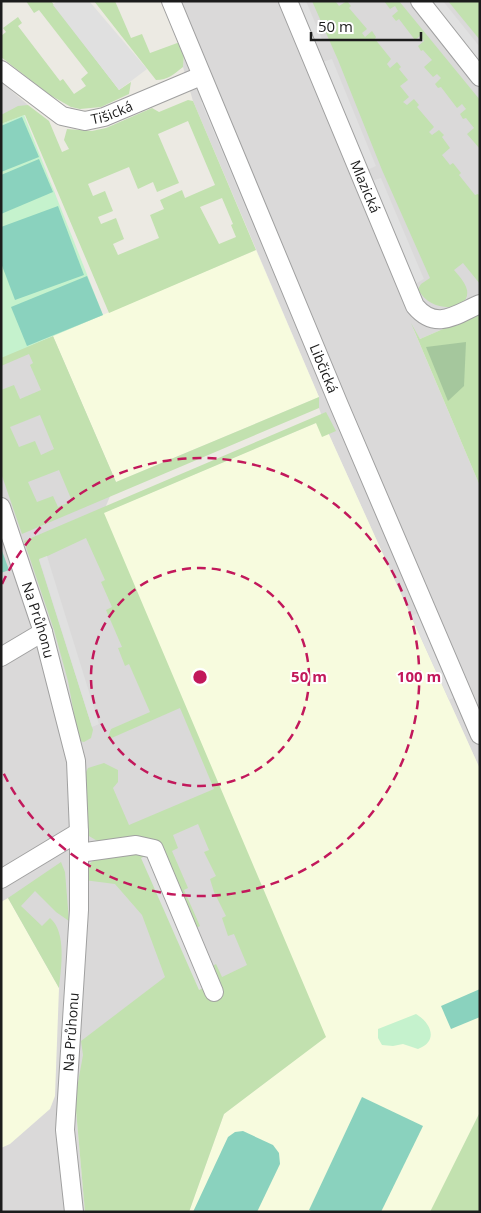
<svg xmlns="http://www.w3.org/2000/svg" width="481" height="1213" font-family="'Open Sans',sans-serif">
<rect width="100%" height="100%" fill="#eceae3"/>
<!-- residential -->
<g fill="#dad9d9">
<polygon points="162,1 480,1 480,313 420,339 413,328 480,486 480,769 326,428 319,408 319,397 193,101 183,67 184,53"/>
<polygon points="1,82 28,105 24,115 1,124"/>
<polygon points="53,336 116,482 103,513 326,1037 75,1099 85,1212 1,1212 1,358"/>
</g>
<!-- education -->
<g fill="#f7fbde">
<polygon points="256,250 319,397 116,482 53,336"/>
<polygon points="316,423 326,428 480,769 480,1112 431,1212 189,1212 224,1114 325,1037 103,513"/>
<polygon points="8,898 59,988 55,1096 50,1109 10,1144 1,1148 1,902"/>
</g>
<!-- grass -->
<g fill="#c2e1af" fill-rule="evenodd">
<polygon points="26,1 51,1 119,90 131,82 129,94 101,107 80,109 71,107 50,95 1,57 1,36 6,32 3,28 18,17 22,23 18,26 60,81 63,79 74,94 86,86 81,79 88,73 39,10 34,13"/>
<path d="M94,1H115L131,38L142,34L150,53L180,42L184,53L183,67C174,74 168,80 156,80Z"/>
<path d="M312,1H337L336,2L339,6L347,1L351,6L349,8L367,29L362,33L365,37L372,31L376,37L375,39L391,59L387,64L390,68L397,62L401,67L399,69L408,80L400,86L409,97L403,102L407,105L414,99L419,105L417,107L434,127L429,132L432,135L439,130L444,135L442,137L450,148L442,155L450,165L453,163L461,173L459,175L475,195L478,194L480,196V284L463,263L454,270C459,276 465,282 467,290C471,312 430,314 418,289L421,284L430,278L382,170L338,60Z"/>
<polygon points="384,1 399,1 480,100 480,149 467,134 474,128 466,118 463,119 460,114 466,109 462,104 457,108 441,87 438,88 435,84 441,78 437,74 433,77 424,67 432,60 423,50 421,51 418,46 424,41 420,36 415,40 399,19 396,21 392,16 398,11 395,6 390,9"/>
<polygon points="448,1 480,1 480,40"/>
<path d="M188,100L193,101L256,250L109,313L25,115L1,124V115L18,106L28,105L49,121L62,152L69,149L64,140L67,129L92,131L106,128L152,108L159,112ZM188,121L215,185L185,198L182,190L160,200L164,209L150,215L159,238L118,255L113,244L124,239L116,218L101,224L98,217L113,211L105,191L93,196L88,184L129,167L138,189L153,182L157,192L179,183L158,134ZM222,198L233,224L231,225L236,237L219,244L200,207Z"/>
<polygon points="480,313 480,486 411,323 420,339"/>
<path d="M53,336L116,482L319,397V408L22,534L1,473V390L14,385L20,399L41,390L30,365L33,363L29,354L1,366V357ZM40,415L54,449L41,455L35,441L19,447L10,427ZM59,470L72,501L58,507L53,496L37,502L28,482Z"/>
<path d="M326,412L336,431L322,437L316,423L104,513L326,1037L224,1114L189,1212H85L75,1099L83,1055L81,1041L165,977L142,915L115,884L84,880L85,868L95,859L99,842L89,836L82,781L88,768L104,763L118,770V782L113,788L129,825L214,789L180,708L107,740L111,729L150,712L129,664L125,666L118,648L122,647L106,610L112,607L101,582L105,580L86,538L39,560L93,730L91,738L84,742L79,741L68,681L54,630L24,541ZM198,824L209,850L204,852L216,876L210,879L214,892L226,916L222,918L228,936L234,934L247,965L222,977L216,964L211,967L194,929L200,926L184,890L188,888L172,851L178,848L173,835Z"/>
<path d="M61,862L65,872L69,921L56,912L35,891L21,906L42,926L50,918C67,932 61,969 59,988L8,898Z"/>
<polygon points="480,1112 480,1212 430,1212"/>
</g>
<!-- forest -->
<polygon fill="#a5c79d" points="466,342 464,386 448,401 426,347"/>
<!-- park -->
<g fill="#c5f2cd">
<polygon points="24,115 103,315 1,358 1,124"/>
<path d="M416,1014C431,1023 439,1041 418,1049L403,1044L393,1046L382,1045L378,1038V1029Z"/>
</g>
<!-- pitch -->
<g fill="#8ad2be">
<polygon points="22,117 39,157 1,172 1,126"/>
<polygon points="39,159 53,192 1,214 1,175"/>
<polygon points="58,206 84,275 15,300 1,263 1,227"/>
<polygon points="87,276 103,315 27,346 11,307"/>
<polygon points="1,548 9,570 1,573"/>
<polygon points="480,989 480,1017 451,1029 441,1006"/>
<polygon points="362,1097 423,1126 381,1212 313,1212 309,1210"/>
<polygon points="243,1131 273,1145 279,1153 280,1164 257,1212 193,1212 228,1137 235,1132"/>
</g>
<!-- parking -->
<g fill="#e0e0e0">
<polygon points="57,1 89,1 147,69 119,90 53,5"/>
<polygon points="296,1 306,1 322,39 313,43"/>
<polygon points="429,1 443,1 480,47 480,63"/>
<polygon points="332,59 376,166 367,170 322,62"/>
<polygon points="208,98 332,393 325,396 201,102"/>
<polygon points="381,178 424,279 415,284 371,181"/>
<polygon points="47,556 99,724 92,727 39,559"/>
<polygon points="420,612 457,696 449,700 411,616"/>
<polygon points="152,853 208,986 199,990 141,858"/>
</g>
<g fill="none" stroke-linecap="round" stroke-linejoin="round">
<defs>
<g id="minor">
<path id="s1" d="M171,1L339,405L480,735"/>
<path id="s2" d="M288,1L415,306C436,331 455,315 480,304"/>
<polyline points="420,1 480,77"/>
<path id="s3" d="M1,70L62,116L85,121L104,117L201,76"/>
<path id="s4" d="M1,507L43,632L76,761L79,832V910L65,1130L74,1212"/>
<polyline points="1,657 43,632"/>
<polyline points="79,853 136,845 154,849 214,992"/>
<polyline points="1,879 79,832"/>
</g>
</defs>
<!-- minor casing -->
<use href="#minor" stroke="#a0a0a0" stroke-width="20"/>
<!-- minor -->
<use href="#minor" stroke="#fff" stroke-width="18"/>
</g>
<!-- distance rings -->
<g fill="none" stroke="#c2185b" stroke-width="2.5" stroke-dasharray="9 6">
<circle cx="200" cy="677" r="109"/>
<path d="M2 584A219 219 0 1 1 2 770"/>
</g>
<g text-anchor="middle" stroke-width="4" stroke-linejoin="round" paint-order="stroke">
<!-- street labels -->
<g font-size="14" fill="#1c1c1c" stroke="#fff">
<text dy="5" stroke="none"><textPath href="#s3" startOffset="128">Tišická</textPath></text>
<text dy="5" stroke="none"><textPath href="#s2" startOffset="201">Mlazická</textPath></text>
<text dy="5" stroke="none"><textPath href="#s1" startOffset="398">Libčická</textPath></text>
<text dy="5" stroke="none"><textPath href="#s4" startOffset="119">Na Průhonu</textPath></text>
<text transform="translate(71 1032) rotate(-86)" y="5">Na Průhonu</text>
</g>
</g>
<circle cx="200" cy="677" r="8" fill="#c2185b" stroke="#fff" stroke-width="2.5"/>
<g font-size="15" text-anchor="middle" font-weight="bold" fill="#c2185b" stroke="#fff" stroke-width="4" stroke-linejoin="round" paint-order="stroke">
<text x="309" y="682">50 m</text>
<text x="419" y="682">100 m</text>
</g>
<!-- border -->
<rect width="481" height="1213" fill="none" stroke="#1c1c1c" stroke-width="5"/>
<!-- scale -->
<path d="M311 32v8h110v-8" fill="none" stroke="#1c1c1c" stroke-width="2.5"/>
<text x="318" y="32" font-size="15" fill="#1c1c1c" stroke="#ffffff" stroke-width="4" paint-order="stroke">50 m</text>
</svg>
